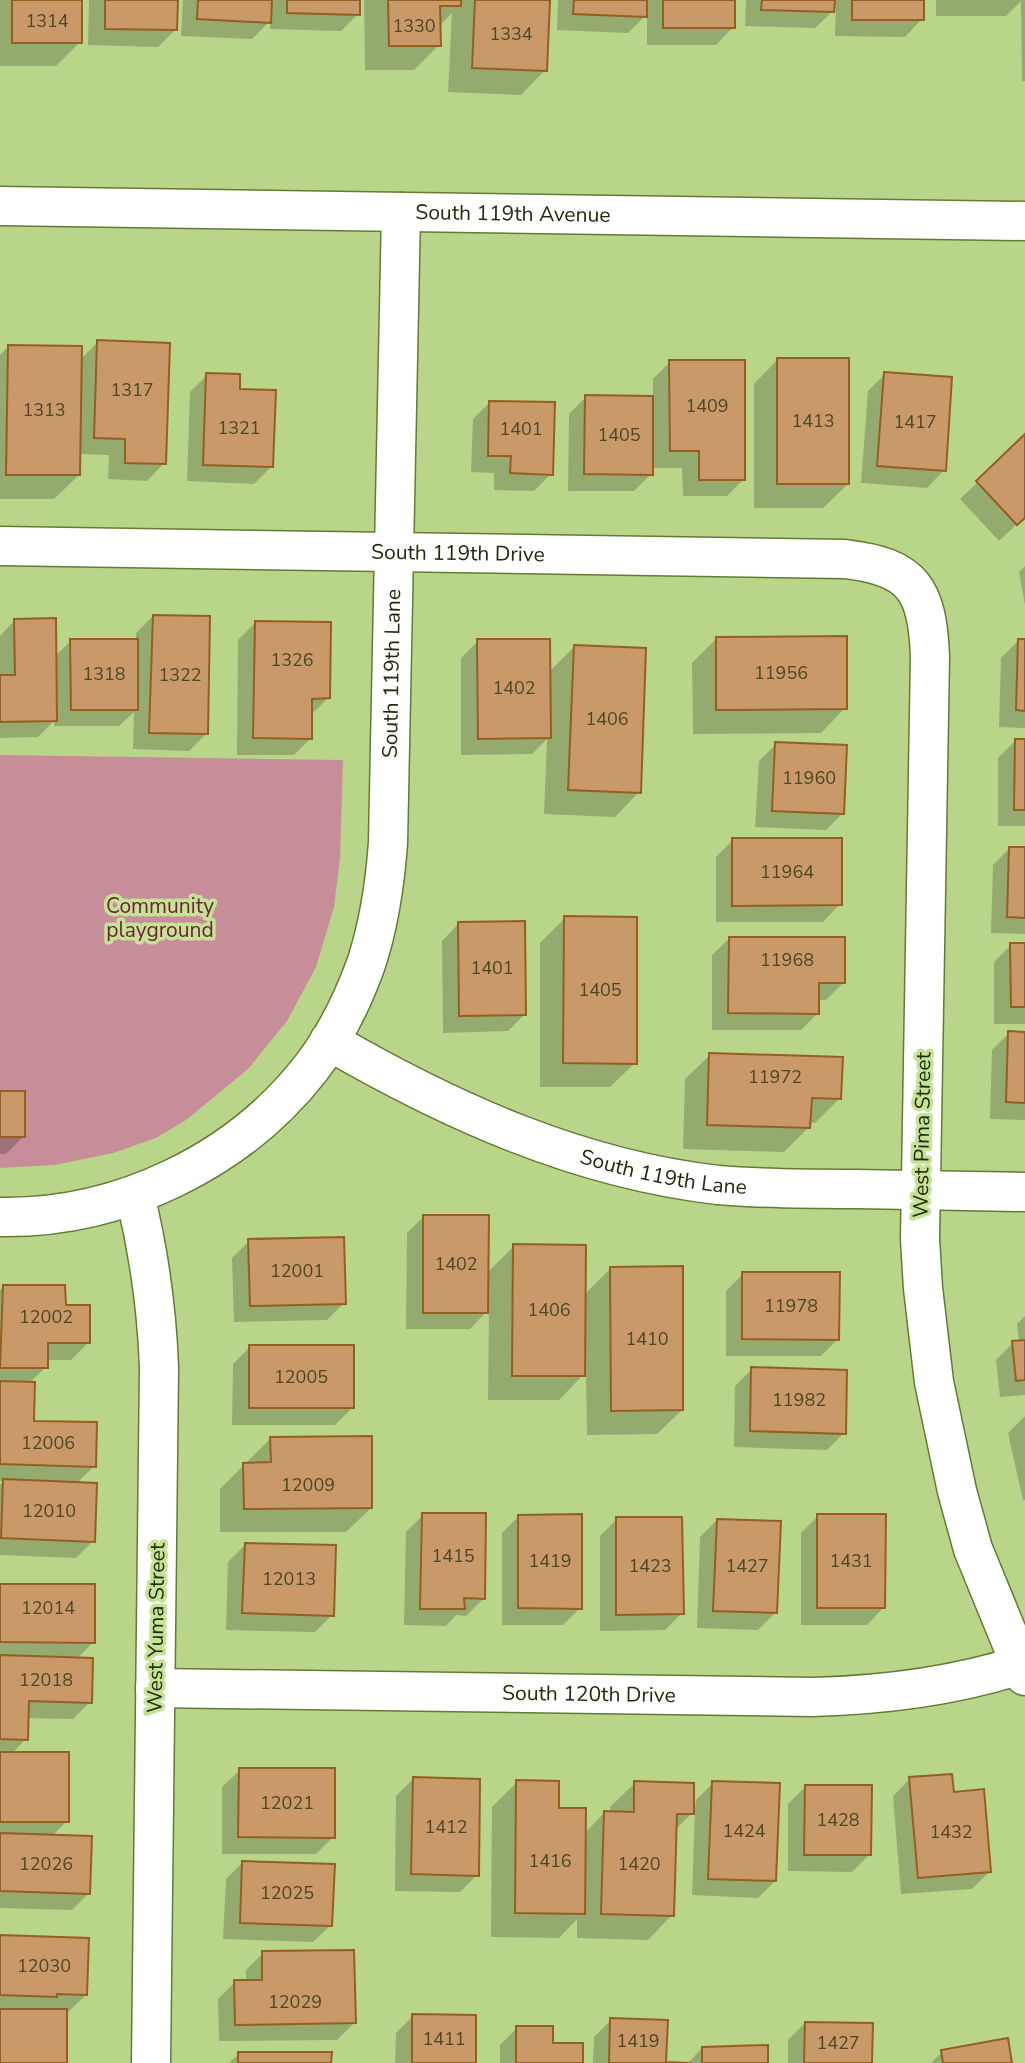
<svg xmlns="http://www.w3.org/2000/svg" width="1025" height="2063" font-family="'Nunito Sans',sans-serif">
<rect width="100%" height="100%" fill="#b9d58a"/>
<!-- park -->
<polygon fill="#c78e9a" points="0,755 343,760 340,858 334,907 316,967 287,1021 248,1069 186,1120 156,1138 113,1153 55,1165 0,1168"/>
<!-- shadow -->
<g fill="#0003">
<polygon points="0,0 80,0 80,42 56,66 0,66"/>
<polygon points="89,0 176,0 175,30 158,47 88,45"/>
<polygon points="183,0 359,0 358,14 341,31 270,29 270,21 252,39 181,36"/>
<polygon points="364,0 549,0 545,70 521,95 448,92 452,13 439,26 439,45 414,70 365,70"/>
<polygon points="558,0 733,0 733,27 716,45 647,45 647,14 628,33 557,30"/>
<polygon points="746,0 922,0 922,19 905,37 835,36 836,8 815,28 745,26"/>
<polygon points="936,0 1025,0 1025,81 1022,81 1021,1 1006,16 936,16"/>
<polygon points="98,342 164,463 147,481 108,479 109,455 79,454 79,475 54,499 0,499 0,355 8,347 80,360"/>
<polygon points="778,359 848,484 823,508 754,508 754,384"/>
<polygon points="670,362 744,479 727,496 683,496 682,468 651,468 651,474 634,491 568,491 569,414 586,397 653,397 653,379"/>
<polygon points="885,374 944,470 927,488 861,483 868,391"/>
<polygon points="207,375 238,391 271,467 254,484 187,481 190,392"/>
<polygon points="490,402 551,474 534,491 494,490 494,473 471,472 473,419"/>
<polygon points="1025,437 1025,516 999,541 960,499"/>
<polygon points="1025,566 1025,605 1019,572"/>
<polygon points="153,616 206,734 189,751 133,749 134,712 119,726 54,726 54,721 38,737 0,738 0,636 15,620 54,657 71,641 136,641 136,633"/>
<polygon points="255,623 328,698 311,715 311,738 294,755 237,755 238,640"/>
<polygon points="716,639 845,708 821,733 693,734 692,663"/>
<polygon points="478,641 548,673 574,647 639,792 615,817 544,814 547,739 532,754 461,755 461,658"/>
<polygon points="1018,641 1025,641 1025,728 999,727 1001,658"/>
<polygon points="1015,741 1025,741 1025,826 998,826 998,758"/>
<polygon points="776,744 843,813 826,830 755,827 759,761"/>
<polygon points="733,840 840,904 823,922 716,922 716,857"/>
<polygon points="1010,848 1025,849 1025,934 991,933 993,865"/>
<polygon points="565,918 635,1063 610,1087 540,1087 540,943"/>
<polygon points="459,923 525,1014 508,1031 443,1033 442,941"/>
<polygon points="730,938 843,983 826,1000 818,1000 818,1013 801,1030 712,1030 712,955"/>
<polygon points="1011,945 1025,945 1025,1024 994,1024 994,962"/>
<polygon points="1009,1033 1025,1033 1025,1120 990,1119 992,1050"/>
<polygon points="710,1055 840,1098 815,1123 809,1122 809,1127 784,1152 683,1149 685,1079"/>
<polygon points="0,1093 24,1136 6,1154 0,1154"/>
<polygon points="424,1216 487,1273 514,1246 584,1295 610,1269 682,1410 657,1434 587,1435 586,1372 559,1400 488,1400 489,1309 470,1329 406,1329 407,1233"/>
<polygon points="249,1241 344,1303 327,1320 234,1322 232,1258"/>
<polygon points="743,1274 838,1339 821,1356 726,1356 726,1291"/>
<polygon points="3,1287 64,1306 88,1343 71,1360 46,1360 46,1367 29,1383 32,1422 94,1466 76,1484 93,1541 76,1558 0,1555 0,1485 3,1481 0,1481 0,1290"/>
<polygon points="1025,1316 1025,1395 1000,1397 996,1360 1013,1343 1019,1342 1017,1324"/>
<polygon points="250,1347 352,1408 335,1425 232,1425 233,1364"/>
<polygon points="752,1369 844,1433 827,1450 734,1447 735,1386"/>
<polygon points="1025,1416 1025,1500 1023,1500 1008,1433"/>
<polygon points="271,1438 371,1508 346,1532 220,1532 220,1489"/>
<polygon points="423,1515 483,1599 466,1616 456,1615 446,1626 404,1625 406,1532"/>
<polygon points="519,1516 580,1608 563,1625 502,1625 502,1533"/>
<polygon points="818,1516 884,1607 867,1625 801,1625 801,1533"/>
<polygon points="617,1519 682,1613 665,1630 600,1631 600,1536"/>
<polygon points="717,1520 775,1613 758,1630 697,1628 700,1537"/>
<polygon points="246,1544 332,1615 315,1632 226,1630 228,1562"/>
<polygon points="0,1586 93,1642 76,1660 90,1702 73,1719 27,1718 26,1739 11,1754 67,1821 51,1837 89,1893 72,1910 0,1908"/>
<polygon points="240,1770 333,1837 316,1854 222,1854 222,1787"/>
<polygon points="413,1779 477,1875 460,1892 395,1891 396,1796"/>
<polygon points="910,1779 953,1794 989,1872 972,1889 901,1894 893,1796"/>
<polygon points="517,1782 557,1809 584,1834 604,1813 610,1813 610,1807 635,1783 695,1809 696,1800 713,1783 775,1881 758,1898 692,1895 695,1810 675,1830 672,1915 648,1940 577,1938 577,1919 559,1938 491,1937 492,1807"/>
<polygon points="805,1787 869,1855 852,1872 788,1871 788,1804"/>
<polygon points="243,1862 331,1925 313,1942 223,1939 226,1879"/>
<polygon points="0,1937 86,1995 68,2012 65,2012 66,2063 0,2063"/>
<polygon points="263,1953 354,2023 337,2040 219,2041 218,1999 235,1982 246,1982 246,1970"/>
<polygon points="413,2016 474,2063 395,2063 396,2033"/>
<polygon points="611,2020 665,2063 593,2063 594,2037"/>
<polygon points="805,2023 870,2063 788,2063 788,2040"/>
<polygon points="517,2028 552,2045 582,2063 500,2063 500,2045"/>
<polygon points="702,2048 767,2063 688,2063"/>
<polygon points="942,2052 1010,2063 931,2063"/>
<polygon points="239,2054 330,2063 229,2063"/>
</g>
<!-- building -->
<g fill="#c9996a" stroke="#955f21" stroke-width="2">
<rect x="12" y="0" width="70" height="43"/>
<polygon points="105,0 178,0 177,30 105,29"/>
<polygon points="198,0 272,0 271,23 197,19"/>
<polygon points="287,0 360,0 360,15 287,13"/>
<polygon points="388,0 461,0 461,6 440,6 441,46 389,46"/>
<polygon points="475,0 550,0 547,71 472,68"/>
<polygon points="574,0 647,0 647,17 573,14"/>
<rect x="663" y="0" width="72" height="28"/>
<polygon points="762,0 835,0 834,12 761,10"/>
<rect x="852" y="0" width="72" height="20"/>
<polygon points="97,340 170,343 166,464 125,463 125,439 94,438"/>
<polygon points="8,345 82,346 80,475 6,475"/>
<rect x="777" y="358" width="72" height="126"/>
<polygon points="669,360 745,360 745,480 699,480 699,451 670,451"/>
<polygon points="884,372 952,377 946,471 877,466"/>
<polygon points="206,373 240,374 240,389 276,390 273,467 203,465"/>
<polygon points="585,395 653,396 653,475 584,474"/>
<polygon points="489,401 555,402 553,475 510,473 511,456 488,456"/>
<polygon points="1025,434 1025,518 1017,525 976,481"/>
<polygon points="153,615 210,616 208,734 149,733"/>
<polygon points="56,618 57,721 0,722 0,675 15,675 14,619"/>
<polygon points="255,621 331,622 330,698 312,699 312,739 253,738"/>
<polygon points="847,636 847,709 716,710 716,637"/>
<polygon points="70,639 138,639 138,710 71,710"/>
<polygon points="477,639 550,639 551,738 478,739"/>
<polygon points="1018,639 1025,639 1025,711 1016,710"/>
<polygon points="574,645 646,648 641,793 568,790"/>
<polygon points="1015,739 1025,739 1025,810 1014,810"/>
<polygon points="775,742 847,745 844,814 772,811"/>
<polygon points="732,838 842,838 842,905 732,906"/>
<polygon points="1009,847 1025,847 1025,918 1007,917"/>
<polygon points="564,916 637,917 637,1064 563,1063"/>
<polygon points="525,921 526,1015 459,1016 458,922"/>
<polygon points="729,937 845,937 845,983 819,983 819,1014 728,1013"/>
<polygon points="1010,943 1025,943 1025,1007 1011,1007"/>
<polygon points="1008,1031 1025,1032 1025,1103 1006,1102"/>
<polygon points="709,1053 843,1057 841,1099 812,1098 810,1128 707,1125"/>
<rect x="0" y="1091" width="25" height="46"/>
<polygon points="423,1215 489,1215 488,1313 423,1313"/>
<polygon points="344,1237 346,1304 250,1306 248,1239"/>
<polygon points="513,1244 586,1245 585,1376 512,1376"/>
<polygon points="683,1266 683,1410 611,1411 610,1267"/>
<polygon points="742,1272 840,1272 839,1340 742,1339"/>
<polygon points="3,1285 65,1285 66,1305 90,1305 90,1343 48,1343 48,1368 0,1368"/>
<polygon points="1025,1340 1025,1380 1016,1381 1012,1341"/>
<rect x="249" y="1345" width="105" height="63"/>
<polygon points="751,1367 847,1370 846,1434 750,1431"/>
<polygon points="0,1381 35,1382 34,1421 97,1422 96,1467 0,1464"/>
<polygon points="372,1436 372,1508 244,1509 243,1463 271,1462 270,1437"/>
<polygon points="3,1479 97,1483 95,1542 1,1538"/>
<polygon points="422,1513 486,1513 485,1599 464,1598 465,1609 420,1609"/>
<polygon points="582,1514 582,1609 518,1608 518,1515"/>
<polygon points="817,1514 886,1514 885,1608 817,1608"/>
<polygon points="616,1517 682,1517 684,1614 616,1615"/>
<polygon points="717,1519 781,1521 777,1613 713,1611"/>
<polygon points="245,1543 336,1545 334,1616 242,1613"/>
<polygon points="0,1584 95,1584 95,1643 0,1642"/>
<polygon points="0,1655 93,1658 92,1703 29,1701 28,1740 0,1739"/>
<rect x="0" y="1752" width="69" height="70"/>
<polygon points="239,1768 335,1768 335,1838 238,1837"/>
<polygon points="952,1774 954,1792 984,1789 991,1872 918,1878 909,1777"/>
<polygon points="413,1777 480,1779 479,1876 411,1874"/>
<polygon points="516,1780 559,1781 559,1808 586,1808 585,1914 515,1913"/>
<polygon points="634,1781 694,1783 694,1814 677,1814 674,1916 601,1914 604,1811 634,1812"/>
<polygon points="712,1781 780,1783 776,1881 708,1879"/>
<polygon points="805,1785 872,1785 871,1855 804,1855"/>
<polygon points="0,1833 92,1836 90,1894 0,1891"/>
<polygon points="242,1861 335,1864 332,1926 240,1923"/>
<polygon points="0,1935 89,1938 87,1995 57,1994 57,1997 0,1995"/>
<polygon points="354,1950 356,2023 235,2025 234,1980 262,1980 262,1951"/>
<rect x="0" y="2009" width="67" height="54"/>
<polygon points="412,2014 476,2015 476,2063 412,2063"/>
<polygon points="610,2018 668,2020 666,2062 691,2063 609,2063"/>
<polygon points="805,2022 873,2023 872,2063 804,2063"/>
<polygon points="516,2026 553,2026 553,2043 583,2043 583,2063 516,2063"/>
<polygon points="1008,2038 1012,2063 943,2063 941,2050"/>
<polygon points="768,2045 768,2063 702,2063 702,2047"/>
<polygon points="238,2052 332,2052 331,2063 238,2063"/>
</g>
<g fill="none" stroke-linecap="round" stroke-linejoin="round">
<defs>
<g id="minor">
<path id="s1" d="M0,546L845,559C914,567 927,590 930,656L920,1239L923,1288L934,1382L957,1491L973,1549L1025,1676"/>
<path id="s2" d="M329,1041C450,1111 578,1169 718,1185C764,1189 810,1189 856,1189C912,1190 969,1191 1025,1192"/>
<path d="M135,1195C149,1253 157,1309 159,1368L151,2063"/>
<path id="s3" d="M0,1217C119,1219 238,1162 311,1068C335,1037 353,1000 366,964C379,925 385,884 388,843L401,212"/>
<path id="s4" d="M155,1688L813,1697C884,1695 952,1687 1020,1665"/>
</g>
<g id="tertiary">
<path id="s5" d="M0,206L1025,221"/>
</g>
</defs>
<!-- minor casing -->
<use href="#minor" stroke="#637b33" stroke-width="41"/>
<!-- tertiary casing -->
<use href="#tertiary" stroke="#637b33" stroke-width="41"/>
<!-- minor -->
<use href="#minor" stroke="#fff" stroke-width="38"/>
<!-- tertiary -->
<use href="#tertiary" stroke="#fff" stroke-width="38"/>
</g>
<g text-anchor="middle" stroke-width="7" stroke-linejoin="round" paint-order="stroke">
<!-- number labels -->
<g font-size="18" fill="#4c4724">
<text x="47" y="27">1314</text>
<text x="414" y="32">1330</text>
<text x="511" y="40">1334</text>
<text x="132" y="396">1317</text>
<text x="707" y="412">1409</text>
<text x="44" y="416">1313</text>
<text x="813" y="427">1413</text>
<text x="915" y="428">1417</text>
<text x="239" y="434">1321</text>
<text x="521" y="435">1401</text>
<text x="619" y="441">1405</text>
<text x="292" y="666">1326</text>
<text x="781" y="679">11956</text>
<text x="104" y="680">1318</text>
<text x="180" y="681">1322</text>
<text x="514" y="694">1402</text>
<text x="607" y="725">1406</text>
<text x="809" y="784">11960</text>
<text x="787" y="878">11964</text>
<text x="787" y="966">11968</text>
<text x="492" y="974">1401</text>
<text x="600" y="996">1405</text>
<text x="775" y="1083">11972</text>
<text x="456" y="1270">1402</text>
<text x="297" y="1277">12001</text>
<text x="791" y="1312">11978</text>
<text x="549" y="1316">1406</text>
<text x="46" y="1323">12002</text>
<text x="647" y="1345">1410</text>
<text x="301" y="1383">12005</text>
<text x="799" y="1406">11982</text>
<text x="48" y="1449">12006</text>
<text x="308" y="1491">12009</text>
<text x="49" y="1517">12010</text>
<text x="453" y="1562">1415</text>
<text x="550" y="1567">1419</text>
<text x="851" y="1567">1431</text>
<text x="650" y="1572">1423</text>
<text x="747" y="1572">1427</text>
<text x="289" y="1585">12013</text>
<text x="48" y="1614">12014</text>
<text x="46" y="1686">12018</text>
<text x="287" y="1809">12021</text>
<text x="838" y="1826">1428</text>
<text x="446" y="1833">1412</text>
<text x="744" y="1837">1424</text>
<text x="951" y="1838">1432</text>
<text x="550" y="1867">1416</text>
<text x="46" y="1870">12026</text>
<text x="639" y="1870">1420</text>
<text x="287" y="1899">12025</text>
<text x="44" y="1972">12030</text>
<text x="295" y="2008">12029</text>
<text x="444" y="2045">1411</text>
<text x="638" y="2047">1419</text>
<text x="838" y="2049">1427</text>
</g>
<!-- street labels -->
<g font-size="21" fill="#222c0d" stroke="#c6e297">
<text dy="7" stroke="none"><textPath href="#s5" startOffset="513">South 119th Avenue</textPath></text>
<text dy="7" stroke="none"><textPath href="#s1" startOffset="458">South 119th Drive</textPath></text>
<text dy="7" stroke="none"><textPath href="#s3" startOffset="768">South 119th Lane</textPath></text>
<text transform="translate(922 1135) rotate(-89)" y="7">West Pima Street</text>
<text dy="7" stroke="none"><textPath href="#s2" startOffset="362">South 119th Lane</textPath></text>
<text transform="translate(156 1628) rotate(-89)" y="7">West Yuma Street</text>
<text dy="7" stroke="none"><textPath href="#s4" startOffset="434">South 120th Drive</textPath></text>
</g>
<!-- park labels -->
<g font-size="21" fill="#701f39" stroke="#c6e297">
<text x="160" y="913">Community<tspan x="160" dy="24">playground</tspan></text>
</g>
</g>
</svg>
